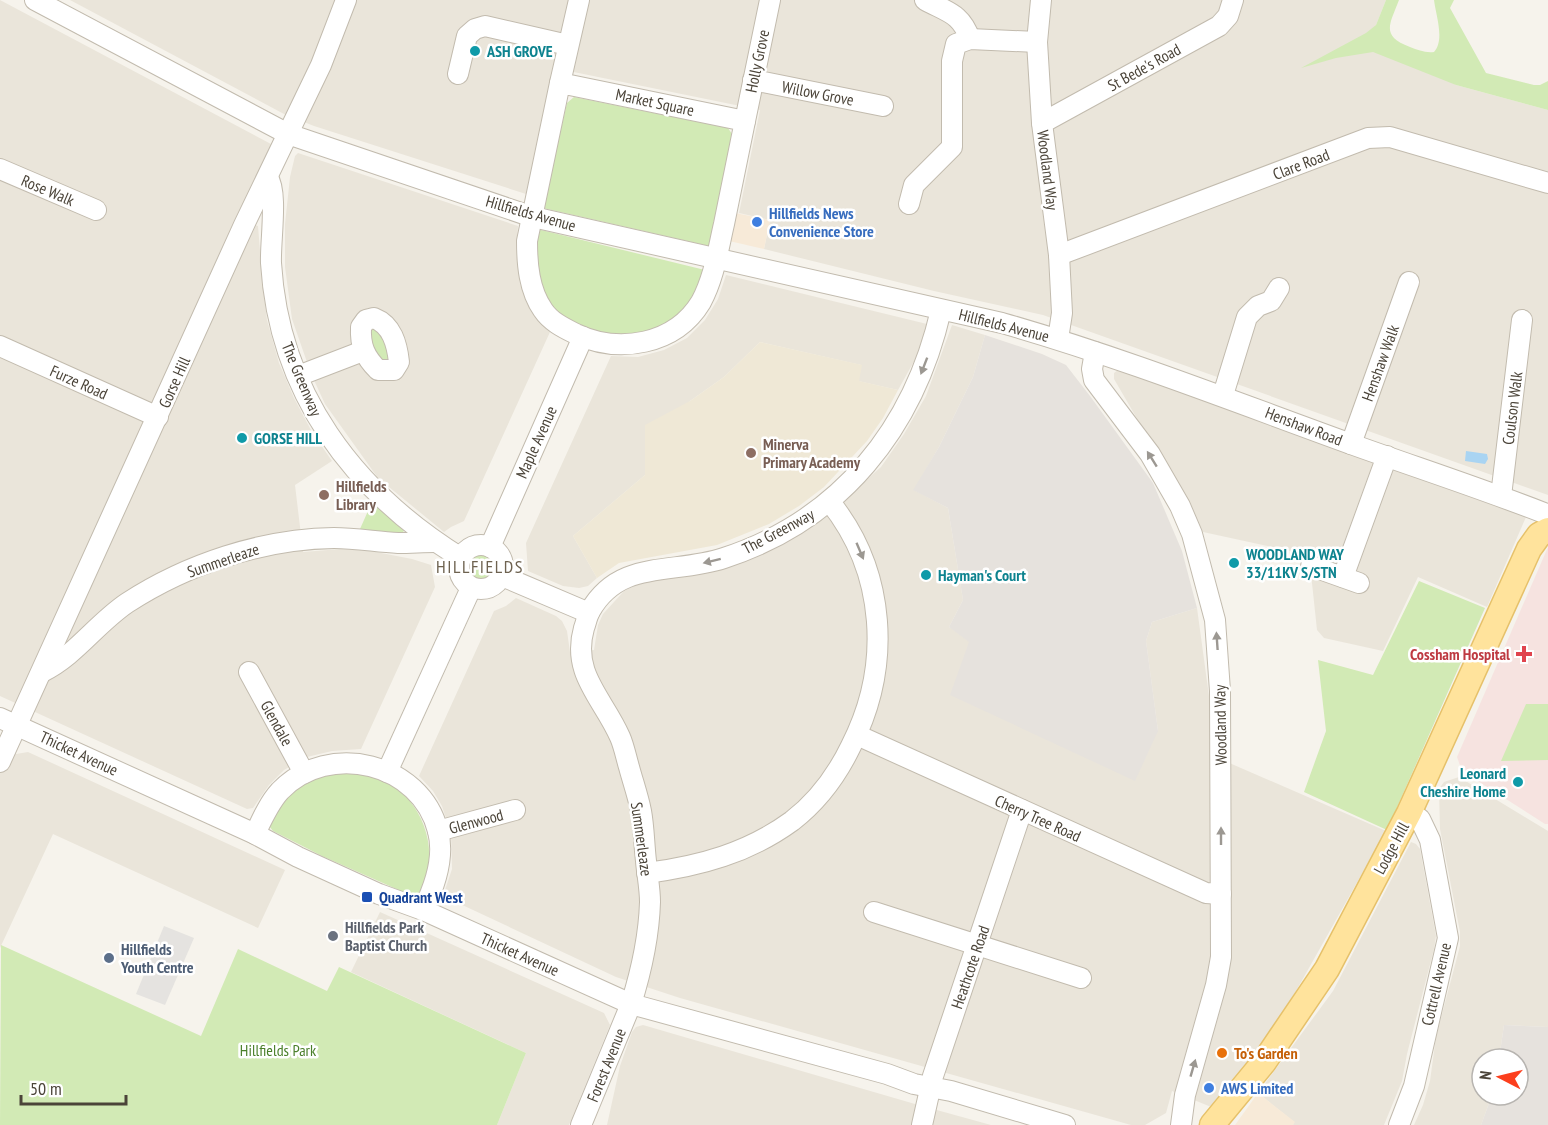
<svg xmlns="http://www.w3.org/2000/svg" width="1548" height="1125" font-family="'PT Sans Narrow',sans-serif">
<rect width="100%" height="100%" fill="#f6f3ec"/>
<!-- residential -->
<g fill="#eae5da">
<polygon points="0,0 271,144 270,149 238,219 258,226 263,287 267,320 279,363 294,398 312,432 332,461 295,485 303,552 340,549 371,551 412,559 431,565 435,587 361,749 332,751 307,757 284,770 269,785 253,808 247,809 0,696"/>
<polygon points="70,0 1386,0 1374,30 1456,85 1548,110 1548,495 1043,315 934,291 764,249 770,220 739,213 760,110 554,68 526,194 314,126 284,114"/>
<polygon points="298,153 518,226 516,249 520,284 528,302 550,332 464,521 451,527 444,532 378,478 325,404 313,378 358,360 373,377 381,381 391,381 399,379 405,372 407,365 402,334 396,322 387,313 376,308 368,308 356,317 353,323 353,347 308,365 292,319 285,267 285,224 290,177 295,156"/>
<polygon points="726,275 927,324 917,356 898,390 858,381 861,365 760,342 724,377 690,401 645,475 573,536 597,578 588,586 579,588 563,586 528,571 526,543 611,356 638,357 664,350 687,338 705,320 718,299"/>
<polygon points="952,325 985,335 973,377 939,447 914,490 948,508 963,600 949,627 1158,731 1146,641 1152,622 1197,608 1209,696 1211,755 1386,831 1296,991 1221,1111 1172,1091 1166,1113 1145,1125 1131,1125 680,998 616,977 443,896 452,869 451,834 442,806 433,791 419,776 494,611 506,606 516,598 556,616 562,621 567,631 570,652 594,650 598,625 603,614 624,591 640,583 703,573 731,566 767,551 801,532 823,518 881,467 904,434 926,396"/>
<polygon points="1118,370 1526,517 1487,607 1418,577 1383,651 1324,638 1317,630 1309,555 1203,532 1114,379 1114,373"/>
<polygon points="0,740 16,754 28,752 285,870 258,928 53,834 0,948"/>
<polygon points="1459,777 1548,831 1548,1027 1504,1025 1499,1059 1482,1059 1482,1095 1492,1095 1481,1125 1414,1125 1423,1105 1430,1081 1436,1037 1460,946 1460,932 1440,829 1439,789 1444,782"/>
<polygon points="1411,842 1416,844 1420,849 1436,936 1434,949 1407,1054 1402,1081 1384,1125 1293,1125 1294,1122 1258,1093 1333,991"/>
<polygon points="380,912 604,1013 610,1025 569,1125 497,1125 526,1053 351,972"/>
<polygon points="643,1025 915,1104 991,1125 607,1125 620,1066 632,1032 636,1027"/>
</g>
<!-- commercial -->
<g fill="#f7ead8">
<polygon points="735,213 770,220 764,249 729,241"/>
<polygon points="1258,1093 1295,1122 1293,1125 1235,1125"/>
</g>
<!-- industrial -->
<g fill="#e6e2dd">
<polygon points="985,335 1042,354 1066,365 1090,396 1153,483 1182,551 1197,608 1152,622 1146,641 1158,731 1135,781 950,695 969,642 949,627 963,600 948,508 913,490 939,447 973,377"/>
<polygon points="1504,1025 1548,1027 1548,1125 1481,1125 1492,1095 1518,1095 1518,1059 1499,1059"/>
</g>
<!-- education -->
<polygon fill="#efe8d6" points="760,342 862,365 859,381 898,390 883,418 867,441 824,487 799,506 769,524 717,545 619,563 597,578 573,536 645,475 645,425 690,401 724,377"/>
<!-- medical -->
<polygon fill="#f6e3e0" points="1548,547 1548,824 1545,824 1462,771 1457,757"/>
<!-- green -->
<g fill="#d2eab5">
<path d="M1386,0H1399C1390,24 1380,36 1410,47C1418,50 1425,53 1434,52C1445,40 1436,16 1434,0H1454L1450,8L1486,73L1534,85H1540L1548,81V110L1456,85L1373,52L1336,58L1301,68L1366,33L1376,25Z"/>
<polygon points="574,97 728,128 732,134 709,246 543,208 567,103"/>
<path d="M537,229L705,270C688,324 652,342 598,332C580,328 563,320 552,305C535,282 536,256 537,229Z"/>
<polygon points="373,323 393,352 387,366 368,349 369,324"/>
<path d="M372,502C380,510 399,524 404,531L401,534L360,529Z"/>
<circle cx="481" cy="567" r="14"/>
<polygon points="1419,581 1485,608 1387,830 1304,792 1326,731 1318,660 1373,675"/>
<polygon points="1526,704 1548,704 1548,760 1501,761"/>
<path d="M357,773C371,777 388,781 400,791C428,814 440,863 418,894L410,895L322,856L273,831C271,828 269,827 269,823C268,809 306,779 319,776C331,773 344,773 357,773Z"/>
<polygon points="1,945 201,1036 238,949 327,991 339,967 526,1053 497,1125 0,1125"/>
</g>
<!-- parking -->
<polygon fill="#e5e3e0" points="164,926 194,938 165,1005 136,994"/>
<!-- water -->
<polygon fill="#a9d4f2" points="1466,451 1487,454 1488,459 1485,464 1465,461"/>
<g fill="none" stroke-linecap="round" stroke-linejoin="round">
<defs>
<g id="minor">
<path d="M35,0L288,134L533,217L1002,323C1121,357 1235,402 1351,444C1415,467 1480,488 1544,513L1548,517"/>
<path d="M925,0C947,12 961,13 970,39"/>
<polyline points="1041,0 1037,42 1042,123 1059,255 1062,313 1058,339"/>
<polyline points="458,74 467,36 475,29 485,26 568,45"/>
<polyline points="753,80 883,106"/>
<path d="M560,83L745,121C738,155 731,189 724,224C718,250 714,278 701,302C675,345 619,354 576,334C564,328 551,322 543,310C529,290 527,264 527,241Z"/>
<polyline points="560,83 579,0"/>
<polyline points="745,121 770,0"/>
<polyline points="1042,123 1219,26 1228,16 1233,0"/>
<polyline points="0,169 96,210"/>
<path d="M268,178C278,192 270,243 271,263C279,393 353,491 461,558"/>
<polyline points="909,204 914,185 952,147 952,61 956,44 970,39 1037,42"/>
<polyline points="1059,255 1368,138 1390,137 1548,183"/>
<path d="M374,318C392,325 397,344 399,362L394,370H378C365,357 360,346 361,327L366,320Z"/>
<polyline points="0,346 158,417"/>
<polyline points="1095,352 1092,369 1094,380 1150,454 1180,506 1192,534 1215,620 1220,691 1221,957 1216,985 1185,1095 1181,1125"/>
<polyline points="298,376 363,351"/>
<polyline points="1223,395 1247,317 1258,306 1271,301 1279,288"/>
<polyline points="1351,444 1409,282"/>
<polyline points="1501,496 1522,320"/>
<circle cx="481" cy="567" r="22"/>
<polyline points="490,547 583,337"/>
<polyline points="1311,566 1359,583"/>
<polyline points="502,576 589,613"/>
<polyline points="1343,577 1387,456"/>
<path d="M42,672C75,656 96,624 127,603C187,564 262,539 334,538C356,538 377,542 398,543C411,543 423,542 435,542"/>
<polyline points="249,672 304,773"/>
<polyline points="0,718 255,834 298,857 379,894 423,910 631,1004 887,1074 914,1084 951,1091 1065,1125"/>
<polyline points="857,735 1206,893 1221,894"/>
<polyline points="0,762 244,225 321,65 346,0"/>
<polyline points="387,772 471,588"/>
<polyline points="438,831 515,810"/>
<path d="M255,834C262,819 269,803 280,791C329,740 421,763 438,831C445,858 435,886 423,910"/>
<path d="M647,873C700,866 748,853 792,821C818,801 837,775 851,746C892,666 886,572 830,502"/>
<polyline points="874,912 1081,978"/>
<path d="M581,1125L631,1004C641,972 649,936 650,902C650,888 647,874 646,861C644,844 644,827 641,811C638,796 633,782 629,767C626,757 624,746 620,737C603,698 571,674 584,628C586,623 587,616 590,611C620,558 674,575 724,558C841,520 914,428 941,310"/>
<polyline points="922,1125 933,1076 1022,810"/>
<polyline points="1399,1125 1414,1086 1448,938 1430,840 1420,819 1409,813"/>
</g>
<polyline id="major" points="1212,1125 1264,1062 1327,969 1409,813 1529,549 1539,535 1548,530"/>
</defs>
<!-- minor casing -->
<use href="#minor" stroke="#c2bbae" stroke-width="22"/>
<!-- major casing -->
<use href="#major" stroke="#e6c16a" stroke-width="27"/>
<!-- minor -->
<use href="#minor" stroke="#fff" stroke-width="20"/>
<!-- major -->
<use href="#major" stroke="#ffe39c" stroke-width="24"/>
</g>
<!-- one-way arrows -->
<defs><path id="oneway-solid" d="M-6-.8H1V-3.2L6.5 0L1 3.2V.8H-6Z" transform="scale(1.5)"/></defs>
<g fill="#9c9892">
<use href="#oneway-solid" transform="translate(924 366) rotate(111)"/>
<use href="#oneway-solid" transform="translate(1152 459) rotate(-122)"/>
<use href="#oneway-solid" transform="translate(860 551) rotate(67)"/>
<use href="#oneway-solid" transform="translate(712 561) rotate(166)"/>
<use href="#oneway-solid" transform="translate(1217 641) rotate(-94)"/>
<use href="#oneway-solid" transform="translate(1221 836) rotate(-90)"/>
<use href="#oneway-solid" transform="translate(1193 1068) rotate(-74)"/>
</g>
<!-- markers -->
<g fill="#0f9aa8" stroke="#fff" stroke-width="2">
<circle cx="475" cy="51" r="6"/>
<circle cx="242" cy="438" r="6"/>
<circle cx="1234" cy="563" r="6"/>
<circle cx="926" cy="575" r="6"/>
<circle cx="1518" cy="782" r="6"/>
</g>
<g fill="#3f7fe0" stroke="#fff" stroke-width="2">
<circle cx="757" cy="222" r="6"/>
<circle cx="1209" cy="1088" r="6"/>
</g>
<g fill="#8d6e63" stroke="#fff" stroke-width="2">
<circle cx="751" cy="453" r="6"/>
<circle cx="324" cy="495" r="6"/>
</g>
<path fill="#e0444e" stroke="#fff" stroke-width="2" d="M1521 645h6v6h6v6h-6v6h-6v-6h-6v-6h6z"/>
<rect fill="#1a4fb4" stroke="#fff" stroke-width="2" x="361" y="891" width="12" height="12" rx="3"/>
<circle fill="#6b7280" stroke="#fff" stroke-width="2" cx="333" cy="936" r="6"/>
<circle fill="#5c6f8a" stroke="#fff" stroke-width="2" cx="109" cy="958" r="6"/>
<circle fill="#e8710a" stroke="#fff" stroke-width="2" cx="1222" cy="1053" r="6"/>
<g text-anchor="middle" stroke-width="5" stroke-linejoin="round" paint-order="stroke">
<!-- culture labels -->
<g font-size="16" font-weight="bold" fill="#0d838f" stroke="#fff" text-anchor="start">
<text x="487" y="57">ASH GROVE</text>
<text x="254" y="444">GORSE HILL</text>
<text x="1246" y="560">WOODLAND WAY<tspan x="1246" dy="18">33/11KV S/STN</tspan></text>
<text x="938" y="581">Hayman's Court</text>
<text x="1506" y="779" text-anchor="end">Leonard<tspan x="1506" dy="18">Cheshire Home</tspan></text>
</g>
<!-- street labels -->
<g font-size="16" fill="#4b4439" stroke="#fff">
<text transform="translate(757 61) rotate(-78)" y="6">Holly Grove</text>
<text transform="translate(1144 67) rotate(-29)" y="6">St Bede's Road</text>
<text transform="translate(818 93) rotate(11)" y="6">Willow Grove</text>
<text transform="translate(655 102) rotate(12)" y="6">Market Square</text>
<text transform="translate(1301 164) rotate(-21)" y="6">Clare Road</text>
<text transform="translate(1048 170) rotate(83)" y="6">Woodland Way</text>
<text transform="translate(48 190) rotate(23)" y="6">Rose Walk</text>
<text transform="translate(531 213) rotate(16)" y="6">Hillfields Avenue</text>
<text transform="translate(1004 325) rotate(14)" y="6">Hillfields Avenue</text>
<text transform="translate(1380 363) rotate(-70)" y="6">Henshaw Walk</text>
<text transform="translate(302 379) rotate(67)" y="6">The Greenway</text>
<text transform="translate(79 382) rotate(24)" y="6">Furze Road</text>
<text transform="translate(174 382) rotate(-66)" y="6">Gorse Hill</text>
<text transform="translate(1512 408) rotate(-83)" y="6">Coulson Walk</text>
<text transform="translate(1304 426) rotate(21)" y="6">Henshaw Road</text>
<text transform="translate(536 442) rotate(-66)" y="6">Maple Avenue</text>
<text transform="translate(778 531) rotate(-28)" y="6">The Greenway</text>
<text transform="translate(223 560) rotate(-19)" y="6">Summerleaze</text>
<text transform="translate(277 723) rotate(61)" y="6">Glendale</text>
<text transform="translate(1220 725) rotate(-91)" y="6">Woodland Way</text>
<text transform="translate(79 753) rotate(25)" y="6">Thicket Avenue</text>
<text transform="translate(1038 818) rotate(24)" y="6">Cherry Tree Road</text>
<text transform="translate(476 821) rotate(-15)" y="6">Glenwood</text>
<text transform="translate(642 839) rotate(82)" y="6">Summerleaze</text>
<text transform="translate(1391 848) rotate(-62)" y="6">Lodge Hill</text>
<text transform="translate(520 954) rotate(24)" y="6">Thicket Avenue</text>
<text transform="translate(970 967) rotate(-71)" y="6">Heathcote Road</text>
<text transform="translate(1436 984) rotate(-77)" y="6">Cottrell Avenue</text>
<text transform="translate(606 1065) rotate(-68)" y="6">Forest Avenue</text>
</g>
<!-- shop labels -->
<g font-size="16" font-weight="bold" fill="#366cbe" stroke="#fff" text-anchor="start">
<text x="769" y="219">Hillfields News<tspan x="769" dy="18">Convenience Store</tspan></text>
<text x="1221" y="1094">AWS Limited</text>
</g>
<!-- education labels -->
<g font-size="16" font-weight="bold" fill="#785e54" stroke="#fff" text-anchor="start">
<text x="763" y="450">Minerva<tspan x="763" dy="18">Primary Academy</tspan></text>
<text x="336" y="492">Hillfields<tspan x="336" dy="18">Library</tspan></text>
</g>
<!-- health labels -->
<g font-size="16" font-weight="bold" fill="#be3a42" stroke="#fff" text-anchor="end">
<text x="1510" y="660">Cossham Hospital</text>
</g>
<!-- transit labels -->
<g font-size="16" font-weight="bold" fill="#164399" stroke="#fff" text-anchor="start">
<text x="379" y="903">Quadrant West</text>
</g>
<!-- worship labels -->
<g font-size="16" font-weight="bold" fill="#5b616d" stroke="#fff" text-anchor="start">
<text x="345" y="933">Hillfields Park<tspan x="345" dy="18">Baptist Church</tspan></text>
</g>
<!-- service labels -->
<g font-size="16" font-weight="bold" fill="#4e5e75" stroke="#fff" text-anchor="start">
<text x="121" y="955">Hillfields<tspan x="121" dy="18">Youth Centre</tspan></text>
</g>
<!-- park labels -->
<g font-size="16" fill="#4a7f2a" stroke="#fff">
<text x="278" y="1056">Hillfields Park</text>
</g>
<!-- food labels -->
<g font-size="16" font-weight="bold" fill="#c56008" stroke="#fff" text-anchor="start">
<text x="1234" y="1059">To's Garden</text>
</g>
<!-- neighbourhood labels -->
<g font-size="18" letter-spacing="1.5" fill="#6e6250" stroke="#fff">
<text x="480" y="573">HILLFIELDS</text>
</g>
</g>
<!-- north arrow -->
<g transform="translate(1500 1077) rotate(277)"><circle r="28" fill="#ffffff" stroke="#b7b4b0" stroke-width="1.5"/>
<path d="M0-4.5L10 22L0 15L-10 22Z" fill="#fc3f1d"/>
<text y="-9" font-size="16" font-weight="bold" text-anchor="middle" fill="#4b4439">N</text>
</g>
<!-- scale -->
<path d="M21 1095v9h105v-9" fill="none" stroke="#4b4439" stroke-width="3"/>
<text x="30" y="1095" font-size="18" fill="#4b4439" stroke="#ffffff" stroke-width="4.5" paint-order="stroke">50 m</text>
</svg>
